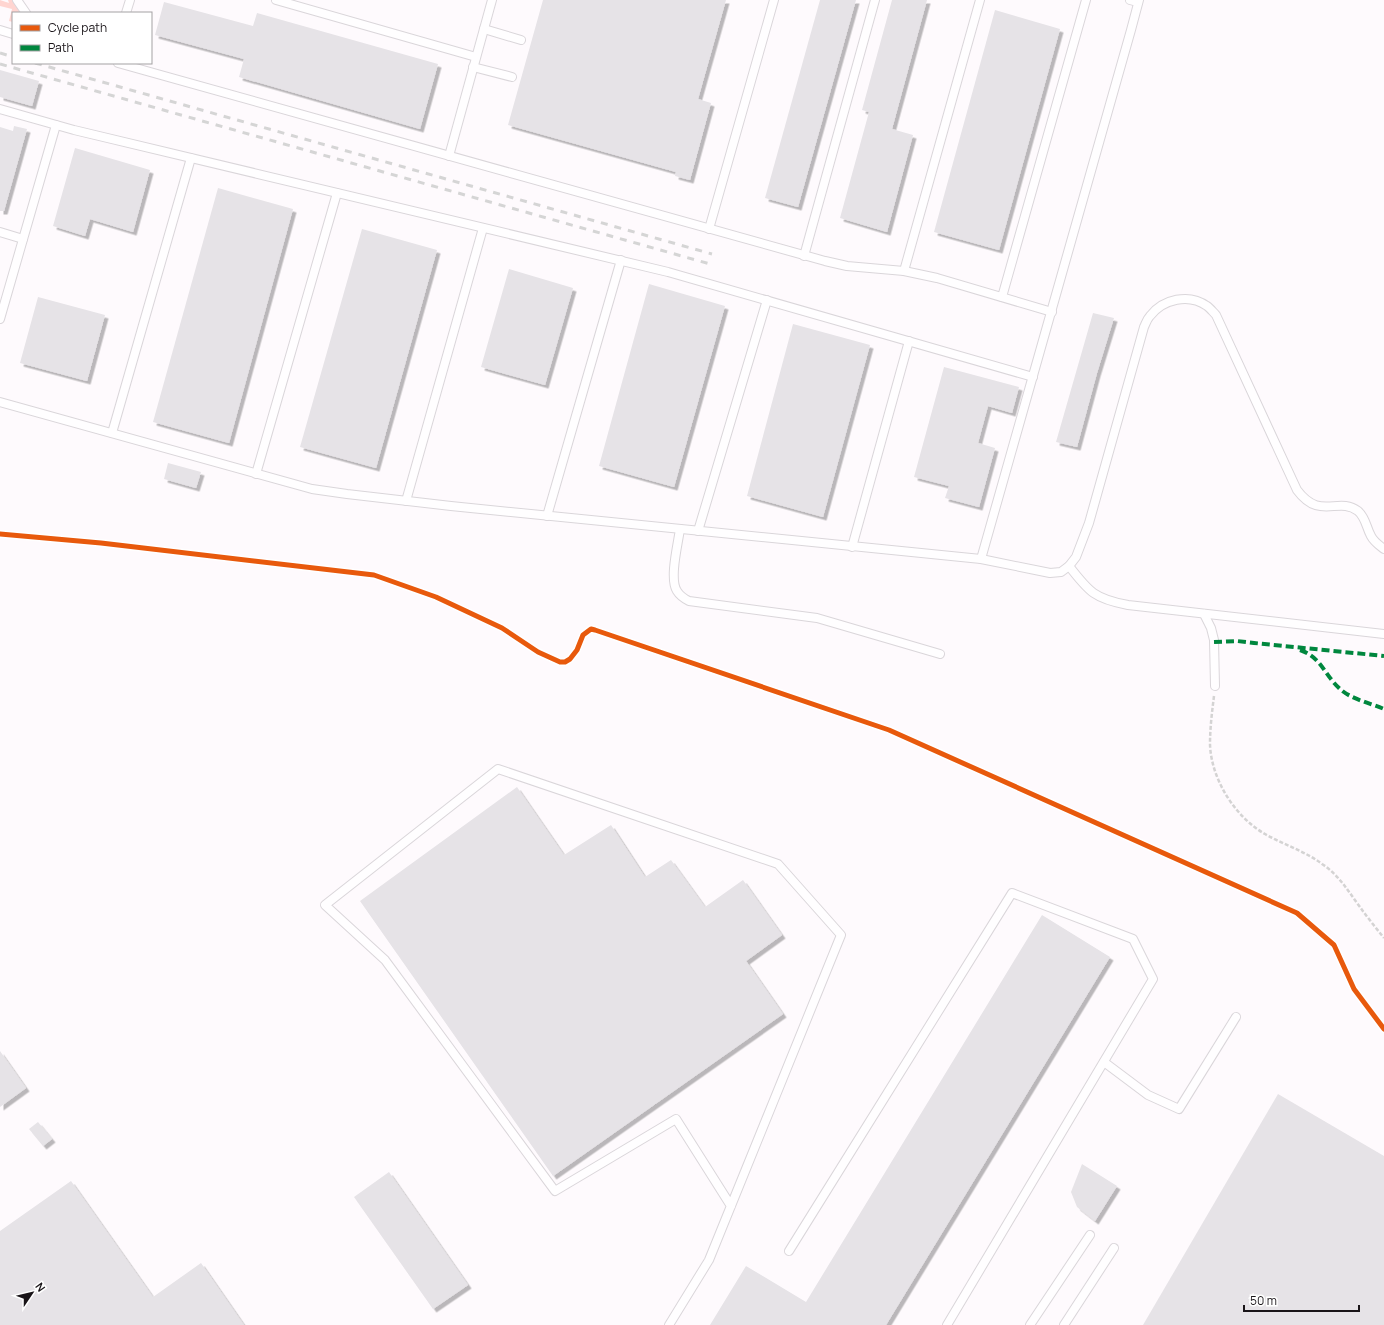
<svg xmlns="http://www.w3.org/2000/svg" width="1384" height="1325" font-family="Manrope,sans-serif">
<defs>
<filter id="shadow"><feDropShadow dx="3.5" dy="3.5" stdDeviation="0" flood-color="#0004"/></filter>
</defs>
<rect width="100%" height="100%" fill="#fefafd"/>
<!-- green -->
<polygon fill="#ffd5d1" points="0,0 9,3 8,0 13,0 21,13 13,13 13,22 9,21 12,9 0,6"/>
<!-- building -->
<g fill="#e6e3e7" filter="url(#shadow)">
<polygon points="543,0 726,0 698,99 711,103 690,180 675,176 676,172 508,125"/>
<polygon points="820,0 856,0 798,207 765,198"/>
<polygon points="892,0 927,0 892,129 913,135 887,232 840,218 869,112 862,110"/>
<polygon points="164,2 253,26 257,13 438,64 420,129 239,77 244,59 155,35"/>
<polygon points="995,10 1060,29 999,250 934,232"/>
<polygon points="0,70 39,81 32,106 0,97"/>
<polygon points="14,126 27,129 4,211 0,211 0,127 13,131"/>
<polygon points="75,148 150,170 133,232 90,219 85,236 53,226"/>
<polygon points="218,188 293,209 229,443 153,422"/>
<polygon points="362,229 437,250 376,468 300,447"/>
<polygon points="509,269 573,288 545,385 481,367"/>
<polygon points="649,284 725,306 674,487 599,466"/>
<polygon points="38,297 105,315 87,381 20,363"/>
<polygon points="1093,313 1114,318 1097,373 1077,447 1056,442"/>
<polygon points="793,324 870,345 823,517 747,496"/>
<polygon points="944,367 1019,387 1012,413 988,406 978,443 995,448 979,507 945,498 949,486 914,477"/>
<polygon points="168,463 201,472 196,488 164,479"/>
<polygon points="517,787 564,855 611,825 645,877 671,860 705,907 743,880 782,935 746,961 783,1014 553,1176 360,901"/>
<polygon points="1042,915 1110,957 886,1325 710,1325 746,1266 806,1302"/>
<polygon points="0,1051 26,1088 0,1107"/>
<polygon points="1278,1094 1384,1156 1384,1325 1143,1325"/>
<polygon points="38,1122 52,1139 43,1146 29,1129"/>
<polygon points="1082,1164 1117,1186 1095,1221 1077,1207 1071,1192"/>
<polygon points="389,1172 468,1285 433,1309 354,1197"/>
<polygon points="71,1181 153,1297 201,1263 244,1325 0,1325 0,1231"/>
</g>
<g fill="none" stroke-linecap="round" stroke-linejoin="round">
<defs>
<g id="lane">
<polyline points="17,0 26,13"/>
<polyline points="276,0 476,57"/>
<polyline points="1130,0 1138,2"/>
<polyline points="126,13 130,0"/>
<polyline points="484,29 521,40"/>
<polyline points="0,30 13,34"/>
<polyline points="118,63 825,261 847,266 904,271 937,278 1052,312"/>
<polyline points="473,67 512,77"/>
<polyline points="0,109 74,130 668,272 1033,377"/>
<polyline points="449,156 492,0"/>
<polyline points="709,229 774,0"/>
<polyline points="0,232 23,239"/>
<polyline points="804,256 875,0"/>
<polyline points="904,271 980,0"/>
<polyline points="1002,297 1086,0"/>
<polyline points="0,319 56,125"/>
<path d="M0,402L312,489L347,494L451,506L981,559L1050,573L1061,572L1069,566L1076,557L1089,523L1144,327C1146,323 1147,319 1150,316C1163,299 1189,293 1207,306C1210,308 1213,312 1216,315L1297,490C1320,521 1338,496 1358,511C1366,518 1366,527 1371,536C1374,542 1379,545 1384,549"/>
<polyline points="112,433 191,158"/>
<polyline points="256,474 337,193"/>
<polyline points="406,501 483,228"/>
<polyline points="547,516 621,260"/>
<path d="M680,529C678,544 669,579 677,591C680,596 685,599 689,601L817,618L940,654"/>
<polyline points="698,531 767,300"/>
<polyline points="852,547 909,341"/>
<polyline points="981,559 1131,30 1139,0"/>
<path d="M1069,566C1089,592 1095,599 1128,605L1384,634"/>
<polyline points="1204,614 1211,628 1214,640 1215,686"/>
<polyline points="1104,1062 1148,1095 1179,1109 1236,1017"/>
<polyline points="789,1251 1012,893 1133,939 1153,979 947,1325"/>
<polyline points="669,1325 709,1260 841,935 778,864 498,769 325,905 385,960 555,1191 676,1119 731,1206"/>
<polyline points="1030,1325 1090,1235"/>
<polyline points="1064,1325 1114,1248"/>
</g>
</defs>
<!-- lane casing -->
<use href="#lane" stroke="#dad6da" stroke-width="10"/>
<!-- path -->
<path stroke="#d4d3d3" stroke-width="2.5" stroke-dasharray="4 2" stroke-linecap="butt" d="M1214,696C1212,712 1210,728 1210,744C1211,779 1235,817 1265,834C1284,845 1305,851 1322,864C1339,875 1348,891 1360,907C1367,917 1376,928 1384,938"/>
<!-- lane -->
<use href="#lane" stroke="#fffeff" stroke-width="8"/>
<!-- rail -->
<g stroke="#d5d5d5" stroke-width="3" stroke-dasharray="7 7" stroke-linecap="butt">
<polyline points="0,53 13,57"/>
<polyline points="35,63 712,254"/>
<polyline points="0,64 710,264"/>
</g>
<!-- quiet -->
<g stroke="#00873e" stroke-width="4" stroke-dasharray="8 4" stroke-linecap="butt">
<polyline points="1214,642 1237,641 1254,643 1384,656"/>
<path d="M1300,650C1321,657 1324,674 1339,688C1350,699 1370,703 1384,709"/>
</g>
<defs>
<polyline id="cycleway" points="0,534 101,543 374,575 436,597 502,628 538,652 560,662 565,662 570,659 577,650 583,635 591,629 595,630 889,730 1297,913 1334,945 1354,989 1384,1029"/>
</defs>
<!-- cycleway casing -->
<use href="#cycleway" stroke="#fff" stroke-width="8"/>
<!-- cycleway -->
<use href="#cycleway" stroke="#e8590c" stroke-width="5"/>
</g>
<!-- legend -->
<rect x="12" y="12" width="140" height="52" fill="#ffffff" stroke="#a3a1a3"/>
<rect x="20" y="25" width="20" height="6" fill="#e8590c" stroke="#a3a1a3"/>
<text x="48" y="32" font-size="12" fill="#191418">Cycle path</text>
<rect x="20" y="45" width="20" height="6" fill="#00873e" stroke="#a3a1a3"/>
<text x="48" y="52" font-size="12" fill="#191418">Path</text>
<!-- north arrow -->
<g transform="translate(32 1293) rotate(55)" stroke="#ffffff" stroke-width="3" paint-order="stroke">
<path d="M0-3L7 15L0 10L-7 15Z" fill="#191418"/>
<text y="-6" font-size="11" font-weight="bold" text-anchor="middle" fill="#191418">N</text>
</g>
<!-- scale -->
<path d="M1244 1305v6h115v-6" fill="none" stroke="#191418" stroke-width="2"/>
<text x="1250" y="1305" font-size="12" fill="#191418" stroke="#ffffff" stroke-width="3" paint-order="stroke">50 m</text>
</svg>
